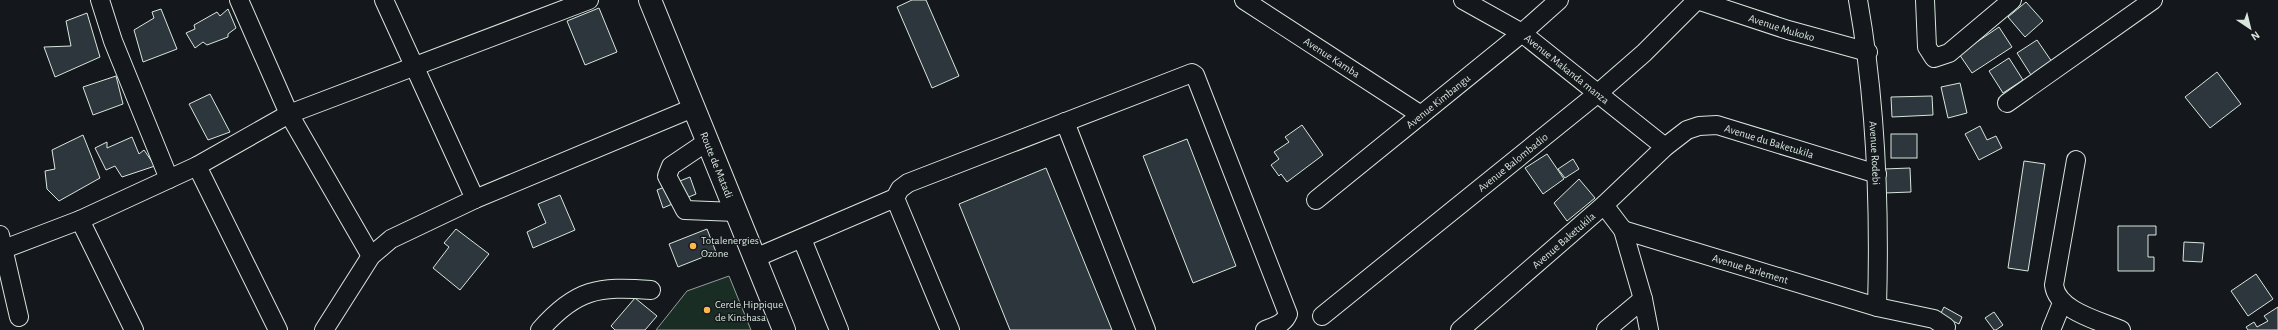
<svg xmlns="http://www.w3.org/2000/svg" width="2278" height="330" font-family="'Alegreya Sans',sans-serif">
<rect width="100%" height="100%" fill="#14181c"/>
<!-- green -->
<polygon fill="#1a2d24" stroke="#939e99" points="729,276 751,330 656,330 687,291"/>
<!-- building -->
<g fill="#2c363c" stroke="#d8e6dc">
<polygon points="912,0 926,0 959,76 932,88 897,7"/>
<polygon points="2026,2 2043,21 2025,37 2008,17"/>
<polygon points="599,8 617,52 585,65 567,21"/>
<polygon points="161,9 177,49 143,62 134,30 154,18 152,12"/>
<polygon points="228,9 236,28 228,34 228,37 207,45 203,42 195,48 186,33 195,29 194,25 217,12 220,16"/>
<polygon points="87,13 100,57 55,77 44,47 71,46 66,21"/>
<polygon points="1999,27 2012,47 1972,73 1959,54"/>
<polygon points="2037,40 2052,62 2031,75 2017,53"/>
<polygon points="2009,58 2023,80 2003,93 1989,71"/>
<polygon points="2217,72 2241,104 2210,128 2185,97"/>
<polygon points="116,76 123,104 93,115 83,87"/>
<polygon points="1960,83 1967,113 1948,118 1941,87"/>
<polygon points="210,94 230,132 208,140 189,104"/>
<polygon points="1932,96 1933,115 1892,117 1891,97"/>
<polygon points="1302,125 1323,155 1287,182 1281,174 1279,176 1271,165 1279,159 1274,152 1289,142 1285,137"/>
<polygon points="1980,126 1987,140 1996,136 2002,148 1979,160 1965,134"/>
<rect x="1891" y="134" width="26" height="24"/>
<polygon points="83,135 100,178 59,201 47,189 45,171 55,169 52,150"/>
<polygon points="132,137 139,154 144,150 155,166 122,177 115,166 106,170 95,148 107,142 107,148"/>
<polygon points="1187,139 1236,266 1193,283 1143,156"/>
<polygon points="1547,154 1564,179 1543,194 1525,168"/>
<polygon points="1573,159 1579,169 1565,178 1558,169"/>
<polygon points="2024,161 2045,164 2028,271 2008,268"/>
<polygon points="1046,168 1112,330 1010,330 959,204"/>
<polygon points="1910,168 1911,192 1884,193 1884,169"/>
<polygon points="690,177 696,194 663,208 657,190"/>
<polygon points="1579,179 1595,198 1567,221 1554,203"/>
<polygon points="560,195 575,230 533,248 527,232 546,223 538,204"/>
<polygon points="2118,226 2156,226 2156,235 2148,235 2148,257 2154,257 2154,271 2118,271"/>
<polygon points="456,229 489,254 460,290 433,268 449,247 444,243"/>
<polygon points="707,229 716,252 678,267 669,244"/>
<polygon points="2184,242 2204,243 2202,262 2183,261"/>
<polygon points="2256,274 2273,299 2248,316 2231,291"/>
<polygon points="635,298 657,316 645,330 615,330 611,326"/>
<polygon points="1944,307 1962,317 1959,324 1940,315"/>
<polygon points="2278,307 2278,330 2248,330 2246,327 2254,322 2257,327 2268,321 2264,316"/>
<polygon points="1994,312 2003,325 1996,330 1994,330 1985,318"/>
</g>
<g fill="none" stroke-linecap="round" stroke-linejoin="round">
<defs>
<g id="minor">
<polyline points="100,0 113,41 169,179"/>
<polyline points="239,0 289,114 371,256"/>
<polyline points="384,0 475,199"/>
<path id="s1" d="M1244,0L1421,115"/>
<path id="s2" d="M1463,0L1522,33L1665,147"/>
<path id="s3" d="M1697,0L1788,30L1868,52"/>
<path id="s4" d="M1858,0C1876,101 1880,205 1877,307"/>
<polyline points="1925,0 1927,47 1934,58 1949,53 2012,0"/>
<polyline points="2007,103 2153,0"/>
<polyline points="1065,122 1146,330"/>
<polyline points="708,141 671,166 667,176 685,210 736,212"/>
<path d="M2076,160L2054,285C2057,311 2100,321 2121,330"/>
<polyline points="197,166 278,330"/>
<polyline points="895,198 950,330"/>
<path id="s5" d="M1316,200L1522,33L1559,0"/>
<polyline points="1604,205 1623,230 1643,299 1649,330"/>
<polyline points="80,220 134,330"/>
<path id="s6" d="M1623,230L1877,307L1934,319L1946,327"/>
<polyline points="0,235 19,317"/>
<polyline points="802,239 839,330"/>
<polyline points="4,249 80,220 197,166 289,114 589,0"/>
<path d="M755,258L895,198L900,189L908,183L1192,73L1195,75L1288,314C1284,324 1275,326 1265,330"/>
<path id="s7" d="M1322,316L1597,94L1644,53L1697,0"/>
<polyline points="324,330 371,256 391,239 475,199 693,108"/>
<path d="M540,330C576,289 598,286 651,290"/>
<path id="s8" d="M1460,330L1604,205L1665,147L1687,130L1699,126L1717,125L1877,174"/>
<polyline points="1606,330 1643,299"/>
<polyline points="2051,330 2062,303"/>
</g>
<g id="major">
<path id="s9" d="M650,0L784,330"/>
</g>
</defs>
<!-- minor casing -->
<use href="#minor" stroke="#d8e6dc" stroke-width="20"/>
<!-- major casing -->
<use href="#major" stroke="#d8e6dc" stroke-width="24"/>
<!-- minor -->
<use href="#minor" stroke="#14181c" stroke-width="18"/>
<!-- major -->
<use href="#major" stroke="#14181c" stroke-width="22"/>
</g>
<!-- markers -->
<g fill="#ffb74d" stroke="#14181c" stroke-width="1.5">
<circle cx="693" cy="246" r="4"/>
<circle cx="707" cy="310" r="4"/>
</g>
<g text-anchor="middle" stroke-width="3" stroke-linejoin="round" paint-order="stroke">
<!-- street labels -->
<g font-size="11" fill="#d8e6dc" stroke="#14181c">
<text dy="4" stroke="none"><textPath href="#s3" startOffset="89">Avenue Mukoko</textPath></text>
<text dy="4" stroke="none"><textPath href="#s1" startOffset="105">Avenue Kamba</textPath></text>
<text dy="4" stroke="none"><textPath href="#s2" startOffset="125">Avenue Makanda manza</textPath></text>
<text dy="4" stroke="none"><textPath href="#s5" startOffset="157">Avenue Kimbangu</textPath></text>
<text dy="4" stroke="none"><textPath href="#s8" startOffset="388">Avenue du Baketukila</textPath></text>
<text dy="4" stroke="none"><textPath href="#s4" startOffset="154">Avenue Rodebi</textPath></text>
<text dy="4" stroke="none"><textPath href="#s7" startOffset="245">Avenue Balombadio</textPath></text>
<text dy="4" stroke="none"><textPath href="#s9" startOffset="178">Route de Matadi</textPath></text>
<text dy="4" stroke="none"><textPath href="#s8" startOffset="137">Avenue Baketukila</textPath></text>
<text dy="4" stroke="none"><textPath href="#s6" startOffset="133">Avenue Parlement</textPath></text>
</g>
<!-- poi labels -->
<g font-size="11" fill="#d8e6dc" stroke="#14181c" text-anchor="start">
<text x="701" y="244">Totalenergies<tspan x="701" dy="13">Ozone</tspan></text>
<text x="715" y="308">Cercle Hippique<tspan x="715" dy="13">de Kinshasa</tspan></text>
</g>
</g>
<!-- north arrow -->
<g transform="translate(2250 28) rotate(145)" stroke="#14181c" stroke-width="3" paint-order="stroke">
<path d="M0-3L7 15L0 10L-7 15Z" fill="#d8e6dc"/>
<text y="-6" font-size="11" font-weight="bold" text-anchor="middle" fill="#d8e6dc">N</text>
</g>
</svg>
